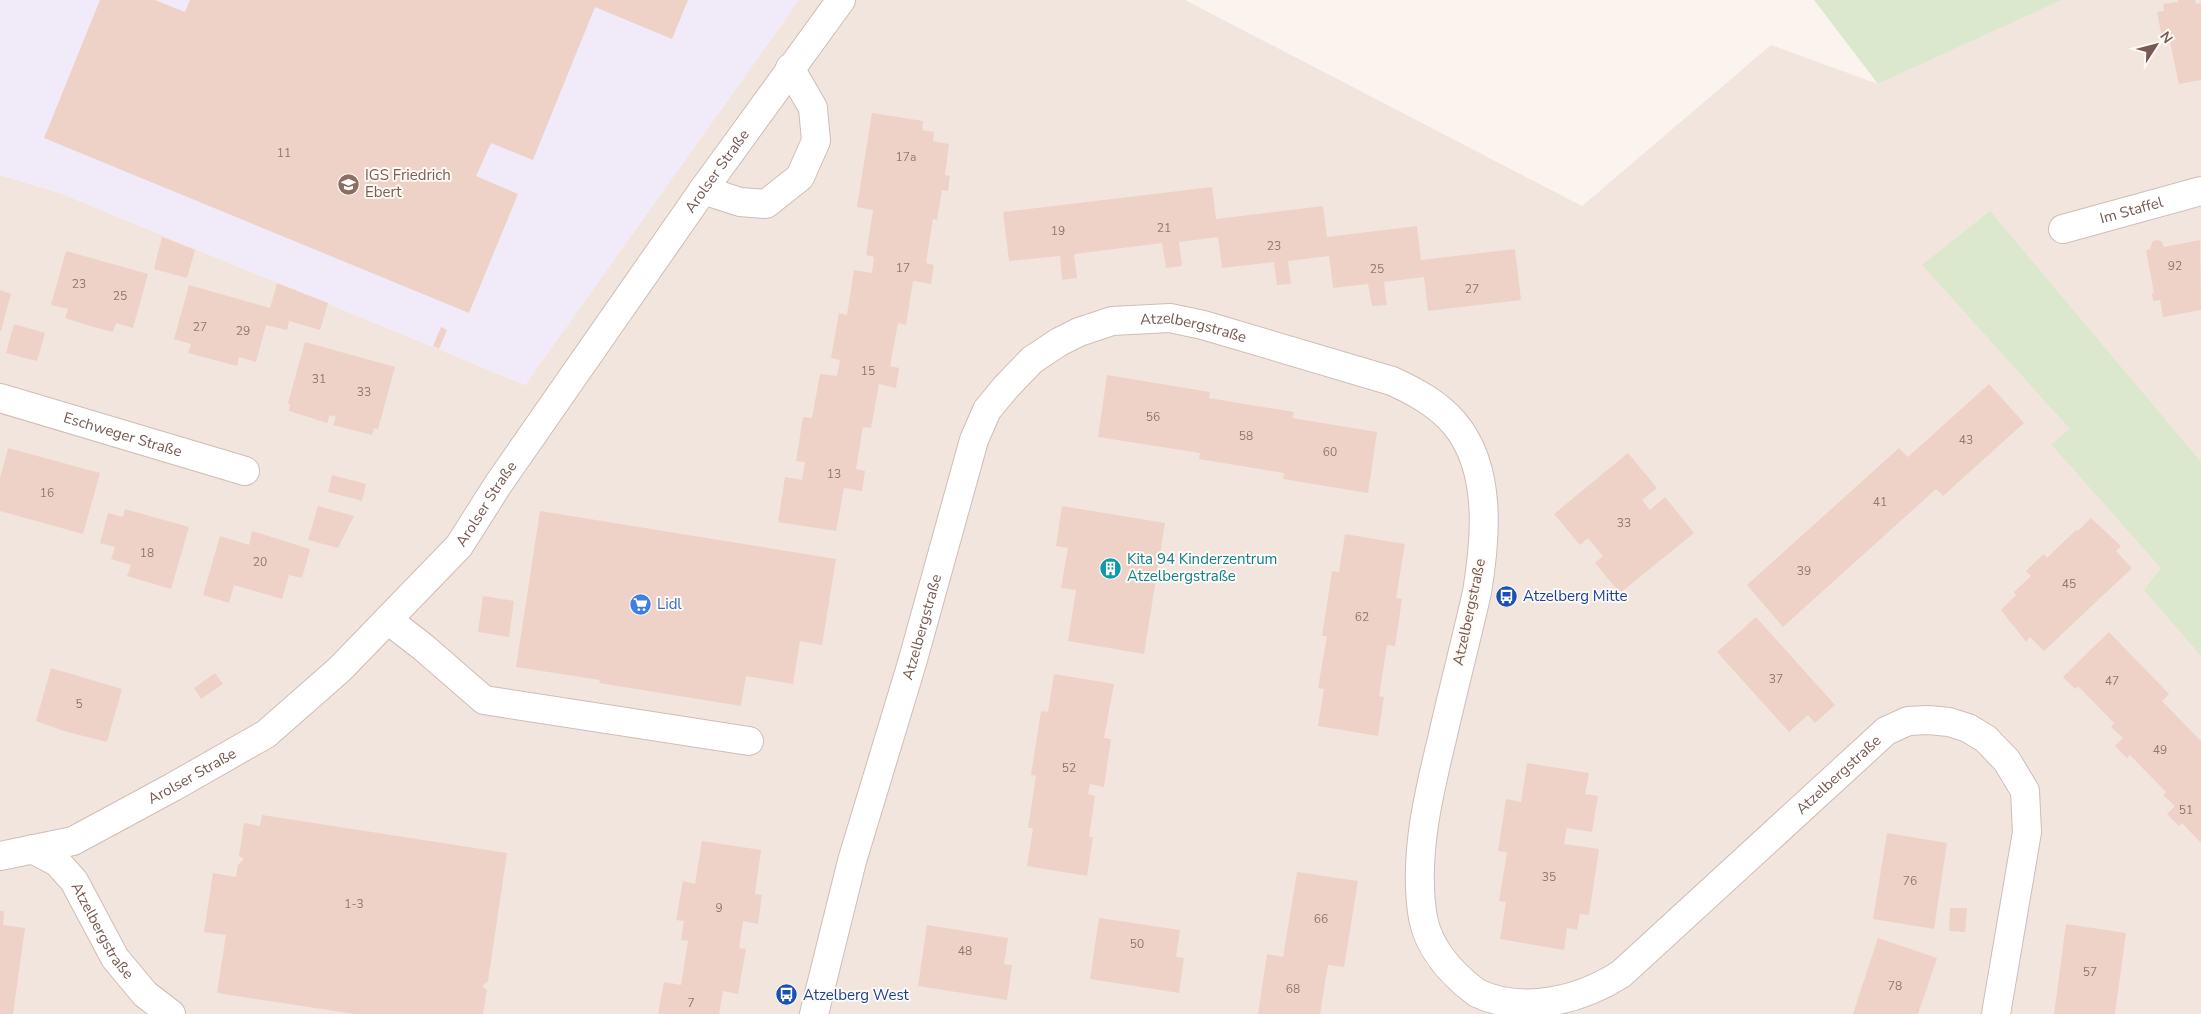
<svg xmlns="http://www.w3.org/2000/svg" width="2201" height="1014" font-family="'Nunito Sans',sans-serif">
<rect width="100%" height="100%" fill="#fbf4ee"/>
<!-- residential -->
<polygon fill="#f2e5dd" points="799,0 1185,0 1582,206 1771,45 1878,84 2062,0 2201,0 2201,1014 0,1014 0,175 60,193 525,385"/>
<!-- education -->
<polygon fill="#f1eaf8" points="0,0 799,0 525,385 60,193 0,175"/>
<!-- green -->
<g fill="#dce8cd">
<polygon points="1814,0 2062,0 1878,84"/>
<polygon points="1990,211 2201,462 2201,656 2144,590 2161,568 2051,444 2070,429 1922,265"/>
</g>
<!-- building -->
<g fill="#eed2c8">
<polygon points="100,0 155,0 185,12 190,0 688,0 672,39 595,7 533,160 491,143 476,176 518,194 469,313 44,138"/>
<polygon points="2178,0 2195,0 2196,4 2201,3 2201,80 2179,84 2170,42 2163,43 2157,12 2164,11 2163,4 2178,2"/>
<polygon points="872,113 923,121 922,130 934,132 933,141 949,144 945,175 950,176 948,191 942,190 937,220 933,219 926,263 934,265 931,284 913,281 906,325 898,323 890,366 899,368 896,388 879,384 871,428 863,427 856,469 865,471 862,491 844,488 836,531 778,522 785,477 802,480 805,462 796,461 803,417 812,418 820,374 837,376 840,360 831,358 839,313 847,315 854,270 872,273 874,257 866,255 873,210 857,207"/>
<polygon points="1212,187 1216,219 1323,206 1327,237 1417,226 1421,260 1515,249 1521,300 1428,311 1424,277 1384,282 1387,305 1372,306 1368,284 1333,288 1329,256 1288,261 1291,284 1277,285 1274,262 1222,268 1218,237 1179,242 1182,266 1166,268 1162,243 1074,254 1077,278 1062,280 1060,256 1009,261 1003,212"/>
<polygon points="162,237 195,250 187,278 154,269"/>
<polygon points="2157,240 2161,241 2164,247 2200,240 2201,310 2163,317 2160,300 2153,301 2152,293 2154,293 2146,250 2150,249 2153,241"/>
<polygon points="66,251 148,274 133,328 116,323 113,332 90,326 65,318 68,309 51,305"/>
<polygon points="277,283 328,303 320,330 289,321 287,330 266,325 256,362 239,357 237,366 188,353 191,344 174,339 189,285 270,308"/>
<polygon points="0,290 11,294 1,331 0,331"/>
<polygon points="14,324 45,333 37,361 6,353"/>
<polygon points="441,327 447,330 439,349 433,346"/>
<polygon points="305,342 395,367 378,429 374,428 372,435 333,425 336,417 330,415 327,423 289,411 290,404 288,403"/>
<polygon points="1107,375 1210,392 1209,398 1294,412 1292,418 1377,432 1368,493 1283,479 1284,473 1199,459 1200,453 1098,437"/>
<polygon points="1989,384 2024,423 1943,496 1936,489 1783,627 1747,585 1899,448 1908,457"/>
<polygon points="8,448 100,473 83,534 0,511 0,478"/>
<polygon points="1628,453 1657,488 1642,500 1650,510 1665,497 1694,533 1620,593 1595,563 1603,556 1588,538 1580,545 1554,514"/>
<polygon points="332,475 366,484 362,501 328,492"/>
<polygon points="318,506 354,516 338,548 308,540"/>
<polygon points="1062,506 1165,523 1144,654 1068,641 1076,590 1061,588 1068,548 1056,546"/>
<polygon points="125,509 189,527 171,589 127,576 131,565 111,559 115,547 100,543 108,513 123,517"/>
<polygon points="540,511 836,559 822,645 800,641 793,684 746,676 741,706 599,683 600,680 516,667"/>
<polygon points="2091,518 2121,546 2116,551 2132,568 2044,651 2030,637 2026,642 2001,610 2016,595 2014,592 2031,576 2026,571 2044,554 2047,558 2076,530 2078,531"/>
<polygon points="252,531 310,549 302,578 289,575 282,599 234,585 229,603 203,595 220,536 249,545"/>
<polygon points="1345,534 1405,544 1396,598 1402,599 1395,646 1387,645 1379,696 1384,697 1378,736 1318,726 1324,689 1318,688 1327,636 1322,636 1332,571 1339,572"/>
<polygon points="483,596 514,601 509,637 478,632"/>
<polygon points="1756,617 1835,705 1815,723 1808,715 1789,732 1717,652"/>
<polygon points="2109,632 2169,694 2162,701 2201,741 2201,843 2182,823 2179,826 2167,814 2175,806 2163,795 2166,792 2130,755 2127,758 2115,746 2123,738 2111,727 2114,723 2078,686 2075,689 2063,677"/>
<polygon points="51,668 122,689 107,742 67,732 36,721"/>
<polygon points="215,673 223,684 201,699 194,688"/>
<polygon points="1054,674 1114,684 1104,738 1111,739 1104,787 1090,784 1088,794 1095,796 1089,837 1093,837 1087,876 1027,866 1033,828 1028,828 1036,776 1031,775 1041,711 1048,712"/>
<polygon points="1527,763 1589,773 1585,794 1598,796 1592,832 1567,828 1564,844 1599,849 1589,915 1580,914 1577,930 1567,928 1564,950 1500,939 1506,902 1499,901 1507,852 1498,851 1506,799 1521,802"/>
<polygon points="262,815 507,853 488,981 482,986 487,990 483,1014 355,1014 217,993 226,935 204,932 213,873 236,877 238,865 244,859 239,856 244,823 260,826"/>
<polygon points="1887,833 1947,843 1934,929 1873,919"/>
<polygon points="702,841 761,850 755,894 762,895 758,924 743,921 739,948 746,949 738,994 723,991 719,1014 658,1014 664,982 681,985 688,941 681,940 684,921 676,920 683,881 695,884"/>
<polygon points="1297,872 1358,881 1344,967 1328,965 1320,1014 1258,1014 1267,954 1283,957"/>
<polygon points="1950,908 1967,908 1965,932 1949,931"/>
<polygon points="0,911 4,911 3,925 25,928 13,1014 0,1014"/>
<polygon points="1099,918 1180,930 1176,957 1184,958 1179,993 1090,979"/>
<polygon points="2066,924 2126,933 2115,1014 2054,1014"/>
<polygon points="927,925 1008,938 1004,964 1012,965 1007,1000 918,986"/>
<polygon points="1878,938 1937,958 1918,1014 1853,1014"/>
</g>
<g fill="none" stroke-linecap="round" stroke-linejoin="round">
<defs>
<g id="minor">
<polyline points="703,190 740,202 766,204 800,177 816,141 813,108 790,68"/>
<path id="s1" d="M2063,229L2201,191"/>
<path id="s2" d="M0,398L245,471"/>
<polyline points="388,620 423,647 484,700 749,741"/>
<path id="s3" d="M32,849L57,862L74,881L115,958L145,994L171,1014"/>
<path id="s4" d="M0,856L73,841L173,787L266,734L340,669L459,546L499,483L703,190L841,0"/>
<path id="s5" d="M814,1014L852,861L912,663L974,440L987,410L1006,387L1032,360L1059,342L1079,332L1112,321L1170,318L1203,325L1392,381C1416,392 1438,404 1455,424C1492,469 1486,538 1477,592C1466,641 1453,690 1442,739C1428,796 1413,859 1423,918C1429,949 1453,975 1477,993C1522,1014 1579,1001 1621,974L1886,731L1908,721L1928,720L1949,722L1968,728L1986,739L2007,761L2025,791L2027,832L1996,1014"/>
</g>
</defs>
<!-- minor casing -->
<use href="#minor" stroke="#cfbdb6" stroke-width="30"/>
<!-- minor -->
<use href="#minor" stroke="#fff" stroke-width="28"/>
</g>
<!-- icons -->
<defs>
<symbol id="school-disc" viewBox="-11 -11 22 22"><circle r="9.5" fill="#8d6e63" stroke="#fef9f4"/><path d="M0-5L7-2L0 1L-7-2ZM-4 1L0 2.5L4 1V4Q0 6-4 4Z" fill="#fff"/></symbol>
<symbol id="building-disc" viewBox="-11 -11 22 22"><circle r="9.5" fill="#0f9aa8" stroke="#fef9f4"/><path d="M-4-6H4V6H1V3H-1V6H-4ZM-2.5-4.3h1.7v1.8h-1.7ZM.8-4.3h1.7v1.8H.8ZM-2.5-1h1.7V.8h-1.7ZM.8-1h1.7V.8H.8Z" fill="#fff"/></symbol>
<symbol id="bus-disc" viewBox="-11 -11 22 22"><circle r="9.5" fill="#1a4fb4" stroke="#fef9f4"/><path d="M-5-6H5V4H4V6H2V4H-2V6H-4V4H-5ZM-3.5-4V0h7V-4ZM-3.5 1.2v1.5H-2V1.2ZM2 1.2v1.5H3.5V1.2Z" fill="#fff"/></symbol>
<symbol id="supermarket-disc" viewBox="-11 -11 22 22"><circle r="9.5" fill="#3f7fe0" stroke="#fef9f4"/><path d="M-6-5.5h2.5l.6 2H6L4.5 2H-2.5L-4.4-4H-6ZM-1.5 3.2a1.3 1.3 0 1 0 .1 0ZM3 3.2a1.3 1.3 0 1 0 .1 0Z" fill="#fff"/></symbol>
</defs>
<g fill-rule="evenodd">
<use href="#school-disc" x="336" y="172" width="25" height="25"/>
<use href="#building-disc" x="1098" y="556" width="25" height="25"/>
<use href="#bus-disc" x="1494" y="584" width="25" height="25"/>
<use href="#supermarket-disc" x="628" y="592" width="25" height="25"/>
<use href="#bus-disc" x="774" y="982" width="25" height="25"/>
</g>
<g text-anchor="middle" stroke-width="4" stroke-linejoin="round" paint-order="stroke">
<!-- number labels -->
<g font-size="12" fill="#937770">
<text x="284" y="157">11</text>
<text x="906" y="161">17a</text>
<text x="1164" y="232">21</text>
<text x="1058" y="235">19</text>
<text x="1274" y="250">23</text>
<text x="2175" y="270">92</text>
<text x="903" y="272">17</text>
<text x="1377" y="273">25</text>
<text x="79" y="288">23</text>
<text x="1472" y="293">27</text>
<text x="120" y="300">25</text>
<text x="200" y="331">27</text>
<text x="243" y="335">29</text>
<text x="868" y="375">15</text>
<text x="319" y="383">31</text>
<text x="364" y="396">33</text>
<text x="1153" y="421">56</text>
<text x="1246" y="440">58</text>
<text x="1966" y="444">43</text>
<text x="1330" y="456">60</text>
<text x="834" y="478">13</text>
<text x="47" y="497">16</text>
<text x="1880" y="506">41</text>
<text x="1624" y="527">33</text>
<text x="147" y="557">18</text>
<text x="260" y="566">20</text>
<text x="1804" y="575">39</text>
<text x="2069" y="588">45</text>
<text x="1362" y="621">62</text>
<text x="1776" y="683">37</text>
<text x="2112" y="685">47</text>
<text x="79" y="708">5</text>
<text x="2160" y="754">49</text>
<text x="1069" y="772">52</text>
<text x="2186" y="814">51</text>
<text x="1549" y="881">35</text>
<text x="1910" y="885">76</text>
<text x="354" y="908">1-3</text>
<text x="719" y="912">9</text>
<text x="1321" y="923">66</text>
<text x="1137" y="948">50</text>
<text x="965" y="955">48</text>
<text x="2090" y="976">57</text>
<text x="1895" y="990">78</text>
<text x="1293" y="993">68</text>
<text x="691" y="1007">7</text>
</g>
<!-- street labels -->
<g font-size="15" fill="#755952" stroke="#fef9f4">
<text dy="5" stroke="none"><textPath href="#s4" startOffset="1020">Arolser Straße</textPath></text>
<text dy="5" stroke="none"><textPath href="#s1" startOffset="71">Im Staffel</textPath></text>
<text dy="5" stroke="none"><textPath href="#s5" startOffset="868">Atzelbergstraße</textPath></text>
<text dy="5" stroke="none"><textPath href="#s2" startOffset="128">Eschweger Straße</textPath></text>
<text dy="5" stroke="none"><textPath href="#s4" startOffset="615">Arolser Straße</textPath></text>
<text transform="translate(1469 612) rotate(-78)" y="5">Atzelbergstraße</text>
<text dy="5" stroke="none"><textPath href="#s5" startOffset="402">Atzelbergstraße</textPath></text>
<text dy="5" stroke="none"><textPath href="#s4" startOffset="210">Arolser Straße</textPath></text>
<text dy="5" stroke="none"><textPath href="#s5" startOffset="2199">Atzelbergstraße</textPath></text>
<text dy="5" stroke="none"><textPath href="#s3" startOffset="111">Atzelbergstraße</textPath></text>
</g>
<!-- education labels -->
<g font-size="15" fill="#785e54" stroke="#fef9f4" text-anchor="start">
<text x="365" y="180">IGS Friedrich<tspan x="365" dy="17">Ebert</tspan></text>
</g>
<!-- culture labels -->
<g font-size="15" fill="#0d838f" stroke="#fef9f4" text-anchor="start">
<text x="1127" y="564">Kita 94 Kinderzentrum<tspan x="1127" dy="17">Atzelbergstraße</tspan></text>
</g>
<!-- transit labels -->
<g font-size="15" fill="#164399" stroke="#fef9f4" text-anchor="start">
<text x="1523" y="601">Atzelberg Mitte</text>
<text x="803" y="1000">Atzelberg West</text>
</g>
<!-- shop labels -->
<g font-size="15" fill="#366cbe" stroke="#fef9f4" text-anchor="start">
<text x="657" y="609">Lidl</text>
</g>
</g>
<!-- north arrow -->
<g transform="translate(2156 45) rotate(54)" stroke="#fef9f4" stroke-width="4" paint-order="stroke">
<path d="M0-4L9 19L0 12L-9 19Z" fill="#755952"/>
<text y="-8" font-size="14" font-weight="bold" text-anchor="middle" fill="#755952">N</text>
</g>
</svg>
